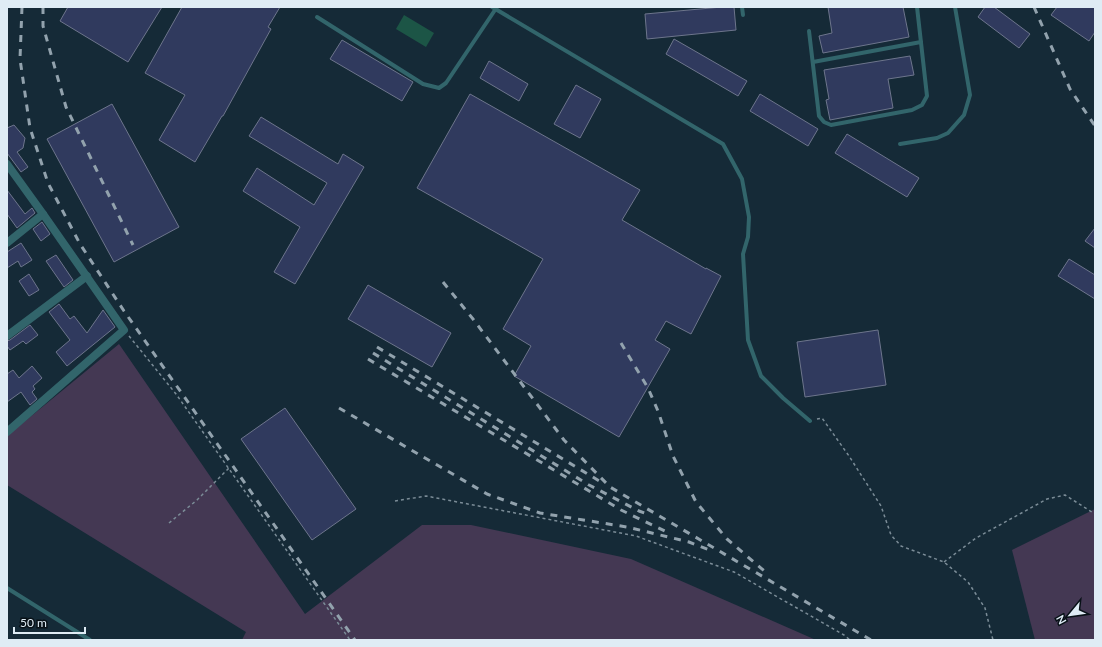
<svg xmlns="http://www.w3.org/2000/svg" width="1102" height="647" font-family="Lato,sans-serif">
<rect width="100%" height="100%" fill="#152a37"/>
<!-- green -->
<g fill="#443853">
<polygon points="119,344 305,614 422,525 471,525 631,559 816,640 242,640 246,632 7,485 7,436"/>
<polygon points="1095,509 1095,640 1035,640 1012,550"/>
</g>
<!-- water -->
<polygon fill="#1c5546" points="404,15 434,33 426,47 396,29"/>
<!-- building -->
<g fill="#303a5e" stroke="#6d758c">
<polygon points="68,7 162,7 128,62 60,21"/>
<polygon points="182,7 280,7 268,27 271,29 223,116 222,116 195,162 159,140 185,95 145,73"/>
<polygon points="722,7 734,7 736,30 647,39 645,14"/>
<polygon points="828,7 903,7 909,37 823,53 819,36 832,33"/>
<polygon points="985,7 994,7 1030,34 1019,48 978,17"/>
<polygon points="1057,7 1095,7 1095,32 1089,41 1051,15"/>
<polygon points="674,39 747,81 738,96 666,54"/>
<polygon points="342,40 413,82 402,101 330,59"/>
<polygon points="910,56 914,75 888,79 893,108 830,120 826,100 829,99 824,70"/>
<polygon points="489,61 528,84 519,101 480,78"/>
<polygon points="576,85 601,99 580,138 554,124"/>
<polygon points="470,94 640,190 622,220 706,269 706,268 721,276 691,334 666,321 655,340 670,349 619,437 514,376 531,346 503,329 543,259 417,188"/>
<polygon points="760,94 818,129 808,146 750,111"/>
<polygon points="112,104 179,227 114,262 47,139"/>
<polygon points="261,117 338,164 343,154 364,167 295,284 274,272 300,227 243,191 257,168 314,205 327,183 249,136"/>
<polygon points="14,125 25,138 23,148 17,152 28,167 21,172 7,153 7,128"/>
<polygon points="847,134 919,178 907,197 835,153"/>
<polygon points="7,190 25,214 32,208 35,213 17,228 7,214"/>
<polygon points="42,222 50,234 41,241 33,229"/>
<polygon points="1095,228 1095,248 1085,241"/>
<polygon points="21,243 32,260 21,267 18,261 7,268 7,252"/>
<polygon points="56,255 73,280 64,287 46,261"/>
<polygon points="1069,259 1095,275 1095,299 1058,276"/>
<polygon points="29,274 39,290 29,296 19,281"/>
<polygon points="368,285 451,333 432,367 348,319"/>
<polygon points="59,304 70,319 74,316 87,333 103,310 115,327 67,366 56,352 70,340 49,312"/>
<polygon points="30,325 38,335 26,344 23,341 10,350 7,346 7,341 10,340"/>
<polygon points="878,330 886,385 805,397 797,342"/>
<polygon points="32,366 42,378 33,386 35,389 32,392 37,399 30,405 21,392 7,402 7,374 13,370 19,378"/>
<polygon points="285,408 356,509 312,540 241,439"/>
</g>
<g fill="none" stroke-linecap="round" stroke-linejoin="round">
<!-- path -->
<g stroke="#7b8c97" stroke-width="1.5" stroke-dasharray="3 3" stroke-linecap="butt">
<polyline points="129,336 176,394 350,640"/>
<polyline points="817,419 822,418 849,456 881,506 891,535 901,546 944,562 968,582 985,608 993,640"/>
<polyline points="395,501 426,496 636,536 734,572 844,635 850,640"/>
<polyline points="169,523 197,500 229,468"/>
<polyline points="944,562 976,538 1047,499 1065,495 1095,514"/>
</g>
<!-- service -->
<g stroke="#32656b" stroke-width="4">
<polyline points="492,7 723,144 742,179 749,217 748,237 743,254 748,340 761,376 783,398 810,421"/>
<polyline points="742,7 743,15"/>
<polyline points="317,17 423,84 439,88 446,83 497,7"/>
<polyline points="809,31 819,116 824,122 831,125 912,110 922,105 927,96 917,7"/>
<polyline points="813,62 921,42"/>
<polyline points="900,144 937,138 948,133 964,115 970,95 955,7"/>
<polyline points="7,588 90,640"/>
</g>
<!-- minor -->
<g stroke="#32656b" stroke-width="8">
<polyline points="7,164 43,214 124,330 7,432"/>
<polyline points="7,243 43,214"/>
<polyline points="7,336 87,276"/>
</g>
<!-- rail -->
<g stroke="#92a2ad" stroke-width="3" stroke-dasharray="7 7" stroke-linecap="butt">
<polyline points="22,7 20,59 30,128 48,183 80,244 124,311 355,640"/>
<polyline points="43,7 43,26 66,107 133,245"/>
<polyline points="1034,7 1070,89 1095,126"/>
<polyline points="443,282 473,319 564,440 610,487 871,640"/>
<polyline points="621,343 648,388 658,411 673,456 696,502 727,539 769,575"/>
<polyline points="377,347 601,482"/>
<polyline points="373,353 589,485 639,511 650,515"/>
<polyline points="368,359 621,510 669,533"/>
<polyline points="339,408 487,494 540,513 627,527 689,542 712,551"/>
</g>
</g>
<!-- border -->
<rect width="1102" height="647" fill="none" stroke="#dfecf5" stroke-width="16"/>
<!-- north arrow -->
<g transform="translate(1070 615) rotate(241)" stroke="#081117" stroke-width="3" paint-order="stroke">
<path d="M0-3L7 15L0 10L-7 15Z" fill="#dfecf5"/>
<text y="-6" font-size="11" font-weight="bold" text-anchor="middle" fill="#dfecf5">N</text>
</g>
<!-- scale -->
<path d="M14 627v6h71v-6" fill="none" stroke="#dfecf5" stroke-width="2"/>
<text x="20" y="627" font-size="12" fill="#dfecf5" stroke="#081117" stroke-width="3" paint-order="stroke">50 m</text>
</svg>
